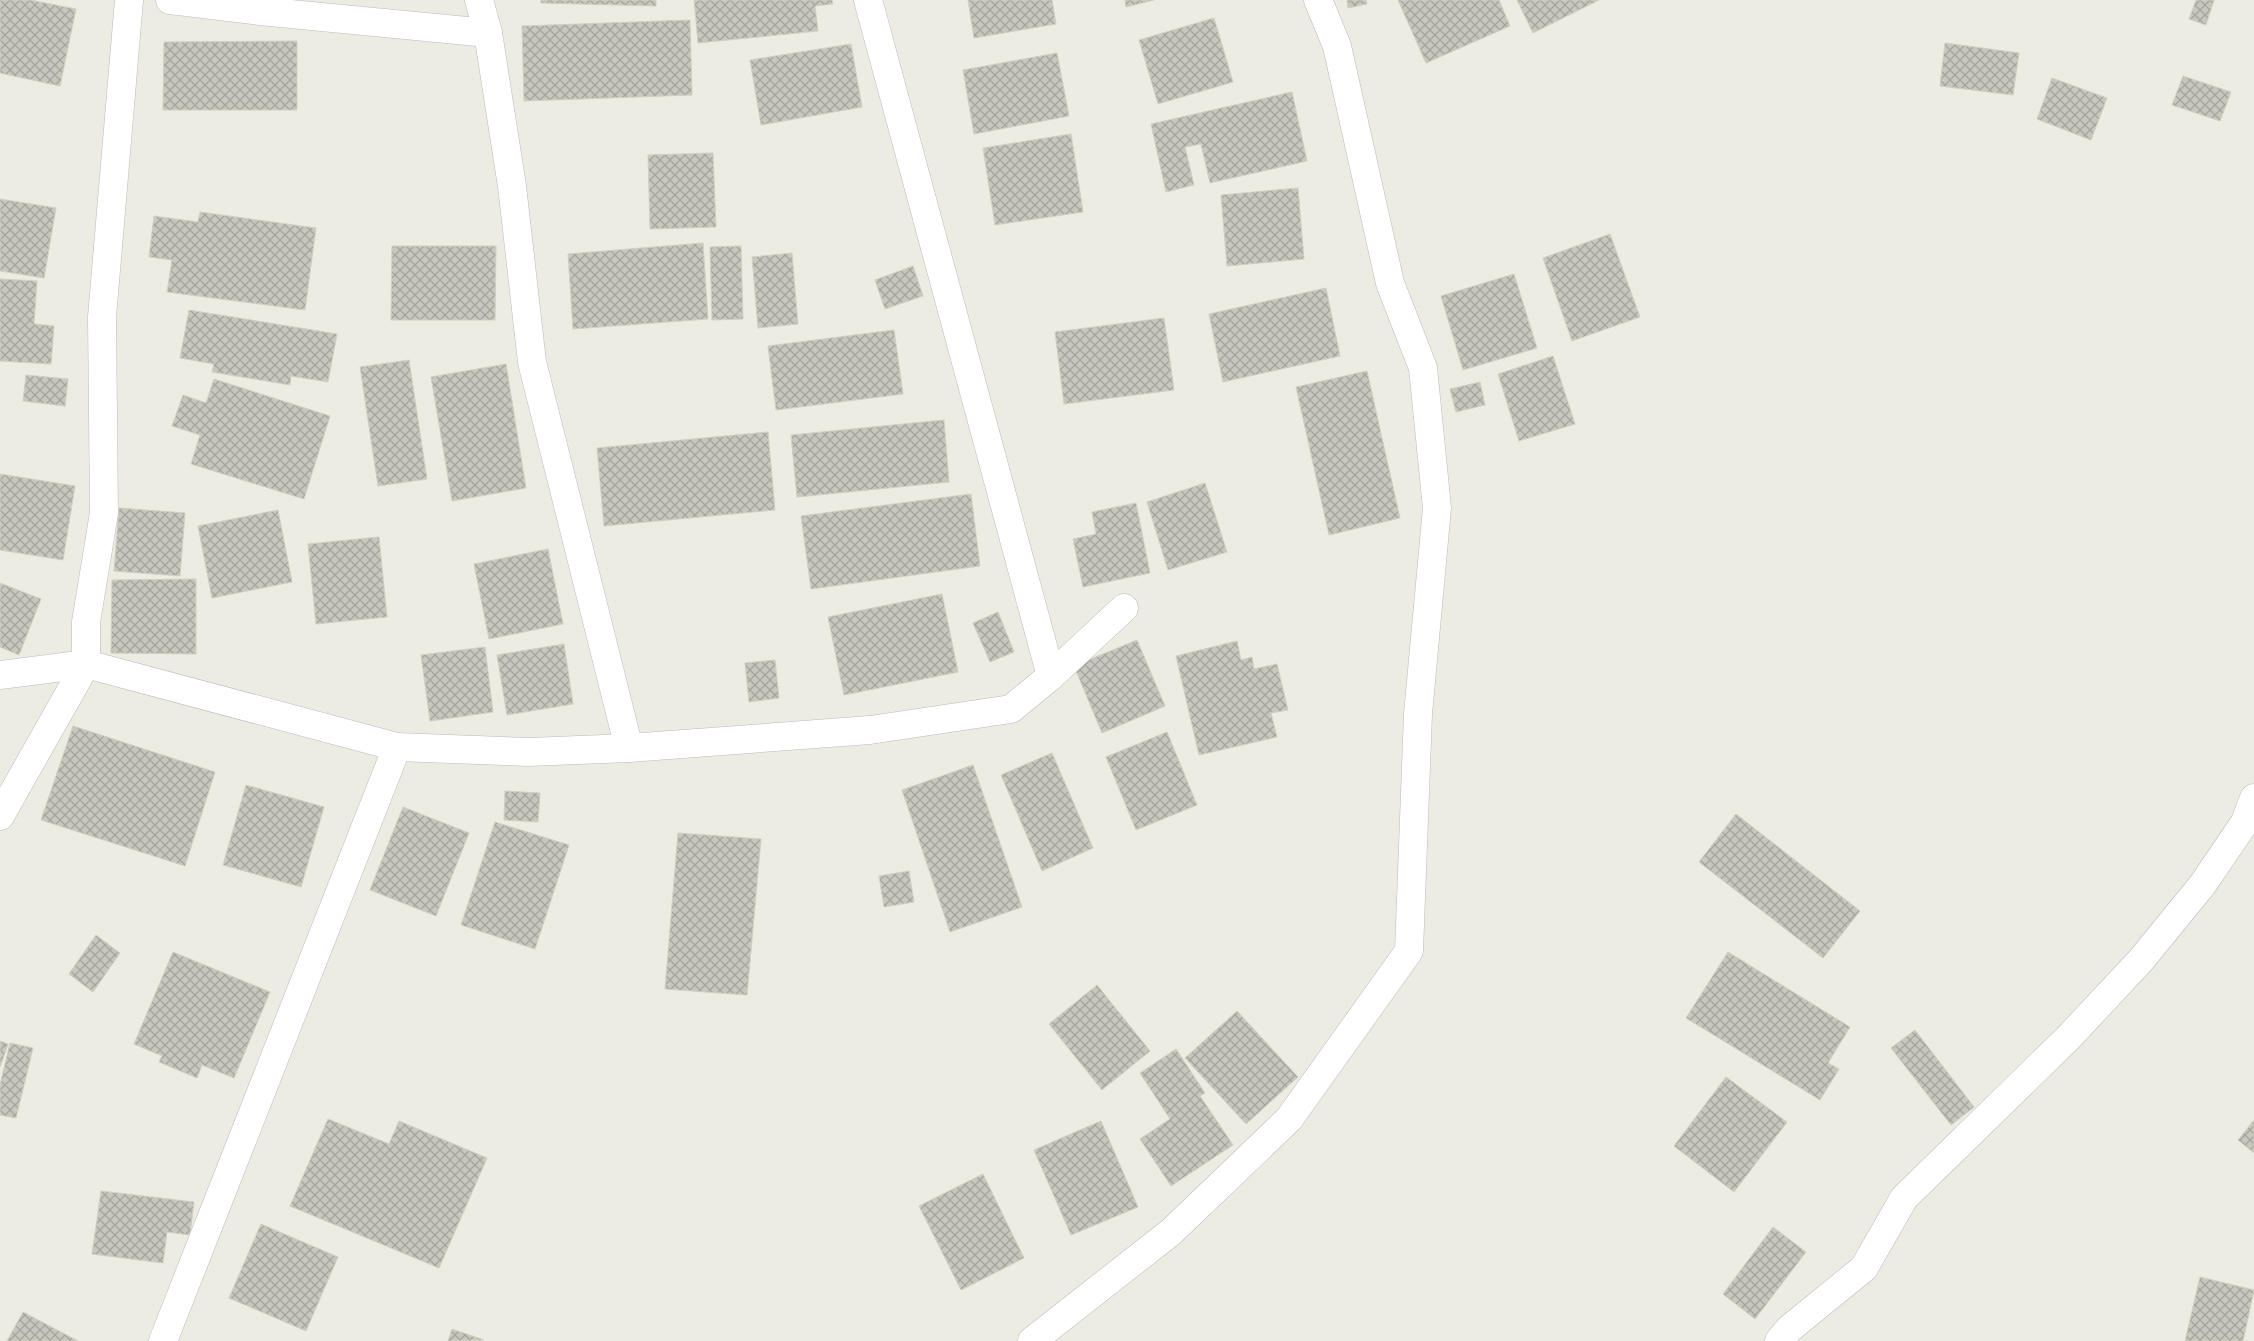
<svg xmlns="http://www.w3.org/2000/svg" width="2254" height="1341" font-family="'Fira Sans Condensed',sans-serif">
<defs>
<pattern id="building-cross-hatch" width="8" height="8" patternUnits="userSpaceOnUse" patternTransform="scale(1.25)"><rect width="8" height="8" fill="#c8c7be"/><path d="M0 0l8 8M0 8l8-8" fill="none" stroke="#a5a59e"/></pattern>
</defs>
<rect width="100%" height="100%" fill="#edece2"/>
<!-- building -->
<g fill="url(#building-cross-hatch)" stroke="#d1cfc0">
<polygon points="0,0 30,0 76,9 60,86 0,73"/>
<polygon points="541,0 656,0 656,6 541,3"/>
<polygon points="694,0 832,0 833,4 815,6 818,31 698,43"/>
<polygon points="968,0 1052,0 1056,24 974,38"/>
<polygon points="1125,0 1154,0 1126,7"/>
<polygon points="1347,0 1366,0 1367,4 1348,8"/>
<polygon points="1398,0 1499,0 1510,26 1426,63"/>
<polygon points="1517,0 1599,0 1533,33"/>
<polygon points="2196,0 2214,0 2206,25 2189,19"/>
<polygon points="1214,18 1233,82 1158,104 1139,40"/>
<polygon points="690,20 692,95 524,101 522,26"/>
<polygon points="297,41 297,110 163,110 164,42"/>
<polygon points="1945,43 2019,53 2013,95 1940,86"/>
<polygon points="851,44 862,107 761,125 750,60"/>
<polygon points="1057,53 1069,116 974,134 963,70"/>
<polygon points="2183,76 2231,92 2220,121 2172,105"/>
<polygon points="2052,78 2107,98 2091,140 2037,119"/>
<polygon points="1292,92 1307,161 1210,183 1201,144 1185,147 1194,185 1166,192 1151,124"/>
<polygon points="1071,134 1083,212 995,225 983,148"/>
<polygon points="713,153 716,227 650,229 648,155"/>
<polygon points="1298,188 1304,259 1227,266 1221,195"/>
<polygon points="0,199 56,208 44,278 0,271"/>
<polygon points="200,212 316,228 305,310 167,292 172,260 149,257 154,216 198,222"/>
<polygon points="1610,234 1640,317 1572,341 1543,258"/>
<polygon points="703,243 708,319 573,329 568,254"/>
<polygon points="392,246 496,246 495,320 391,320"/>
<polygon points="741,246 743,319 712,320 710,247"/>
<polygon points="792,253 798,324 758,328 752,257"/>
<polygon points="913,266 923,296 885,309 875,280"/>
<polygon points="1514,274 1537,348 1463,370 1441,296"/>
<polygon points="0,279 37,281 34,324 54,326 51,364 0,361"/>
<polygon points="1326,288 1340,356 1223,382 1209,314"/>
<polygon points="189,310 337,334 328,382 291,376 290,385 212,372 214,364 180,358"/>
<polygon points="1164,318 1174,390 1064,404 1055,332"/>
<polygon points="894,330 903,394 776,410 768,346"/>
<polygon points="1553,356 1575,424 1519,441 1498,374"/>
<polygon points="409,360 427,479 378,486 360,367"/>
<polygon points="506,364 526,488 452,501 431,377"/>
<polygon points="1367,371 1400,518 1329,535 1296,387"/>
<polygon points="26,375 68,379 65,406 23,401"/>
<polygon points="214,379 330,416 304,499 191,464 200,435 172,426 183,395 206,403"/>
<polygon points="1480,382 1485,405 1456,412 1450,389"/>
<polygon points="944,420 949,482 797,497 791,435"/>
<polygon points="768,432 775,510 604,526 597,448"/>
<polygon points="0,474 75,486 63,560 0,550"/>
<polygon points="1205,483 1227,552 1168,570 1147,502"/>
<polygon points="971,494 980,566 811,589 801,516"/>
<polygon points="1136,503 1150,573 1083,587 1073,539 1096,534 1092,512"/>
<polygon points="119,508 185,513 180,576 114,571"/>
<polygon points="278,510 292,582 212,598 198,526"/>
<polygon points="379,537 387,617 316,624 308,544"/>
<polygon points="548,549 563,624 489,639 474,564"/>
<polygon points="196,579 196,654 111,653 112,580"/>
<polygon points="0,583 41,599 19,655 0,647"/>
<polygon points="942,594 958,672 844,695 828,617"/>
<polygon points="998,612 1014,652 990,662 973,623"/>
<polygon points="1137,640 1165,706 1102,733 1074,666"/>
<polygon points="1237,641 1241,660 1252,657 1254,669 1277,664 1288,710 1271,713 1277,737 1199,755 1176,656"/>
<polygon points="564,644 573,704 507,715 497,655"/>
<polygon points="485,647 493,712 430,721 421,655"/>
<polygon points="775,660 779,698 749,702 745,663"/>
<polygon points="73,726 215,772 185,866 41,820"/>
<polygon points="1167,732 1197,805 1136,830 1106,757"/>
<polygon points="1052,753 1093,848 1042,871 1001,775"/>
<polygon points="973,765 1022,907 950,932 902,790"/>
<polygon points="246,785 324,807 301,887 223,865"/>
<polygon points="505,791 540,793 538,822 504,820"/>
<polygon points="403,807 469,833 436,916 370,890"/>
<polygon points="1736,814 1860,911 1823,958 1699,862"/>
<polygon points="495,822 569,845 535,949 461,925"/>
<polygon points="678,833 761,839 747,995 665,989"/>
<polygon points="909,871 914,902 884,907 879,876"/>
<polygon points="96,935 120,953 93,992 69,974"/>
<polygon points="173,952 270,992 234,1078 202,1065 197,1078 159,1062 162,1056 134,1044"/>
<polygon points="1728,952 1850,1027 1828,1063 1839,1069 1820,1100 1686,1018"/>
<polygon points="1097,985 1150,1051 1102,1090 1049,1024"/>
<polygon points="1237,1011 1298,1077 1246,1124 1185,1058"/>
<polygon points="1915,1030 1974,1107 1951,1125 1891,1048"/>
<polygon points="0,1041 8,1044 0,1067"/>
<polygon points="10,1043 33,1048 16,1118 0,1115 0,1085"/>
<polygon points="1176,1049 1205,1093 1200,1096 1233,1145 1171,1186 1140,1139 1170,1119 1140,1073"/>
<polygon points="1726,1077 1787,1122 1734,1192 1674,1146"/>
<polygon points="328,1119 389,1144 399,1121 487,1158 439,1268 290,1206"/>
<polygon points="2254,1120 2254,1153 2238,1140"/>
<polygon points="1101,1121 1138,1207 1071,1235 1034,1150"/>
<polygon points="983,1174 1024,1258 961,1290 919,1206"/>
<polygon points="101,1191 194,1202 190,1235 167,1232 163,1263 92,1254"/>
<polygon points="261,1224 338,1257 306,1331 229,1298"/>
<polygon points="1773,1227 1806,1252 1755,1319 1723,1294"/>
<polygon points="2200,1277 2254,1290 2243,1341 2185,1341"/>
<polygon points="23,1312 78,1341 7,1341"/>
<polygon points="452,1329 484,1340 448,1341"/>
</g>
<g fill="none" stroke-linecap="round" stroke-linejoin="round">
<defs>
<g id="minor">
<polyline points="170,0 260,11 488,33"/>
<polyline points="479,0 488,33 512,186 532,362 629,748"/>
<polyline points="868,0 1051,676"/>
<polyline points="0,675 86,664 397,747 529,752 629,748 870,730 1011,709 1051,676 1124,608"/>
<polyline points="0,816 86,664 86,622 104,513 102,317 129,0"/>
<polyline points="163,1341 397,747"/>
<polyline points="1032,1341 1171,1232 1289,1119 1409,951 1418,714 1437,508 1423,368 1390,283 1337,46 1318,0"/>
<polyline points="1779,1341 1789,1329 1864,1268 1904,1198 2069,1037 2141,960 2203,884 2245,822 2254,798"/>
</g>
</defs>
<!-- minor casing -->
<use href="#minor" stroke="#b9bac0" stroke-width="29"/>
<!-- minor -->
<use href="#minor" stroke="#fff" stroke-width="28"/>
</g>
</svg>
